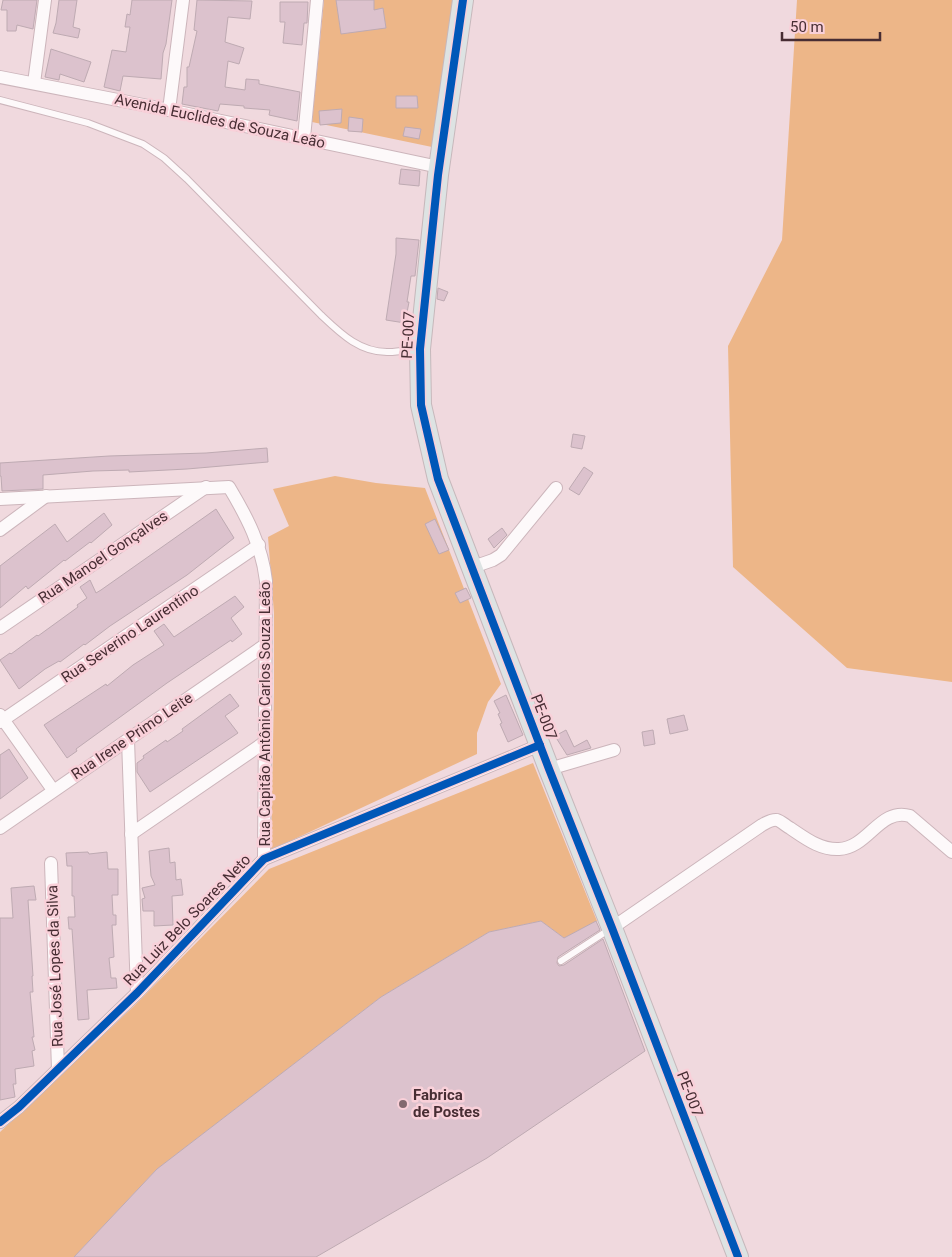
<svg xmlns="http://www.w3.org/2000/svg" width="952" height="1257" font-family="Roboto,sans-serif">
<rect width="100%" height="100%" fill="#f0d9de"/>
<!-- forest -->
<g fill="#edb688">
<polygon points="324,0 454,0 432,147 312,122"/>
<polygon points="797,0 952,0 952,682 847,668 733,567 728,346 782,240"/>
<polygon points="335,476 376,483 425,488 501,684 488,702 477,733 477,754 271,850 274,692 274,613 268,537 289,526 273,489"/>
<polygon points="533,763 597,921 564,938 541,921 489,932 381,997 156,1170 74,1257 0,1257 0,1132 133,1007 269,869"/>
</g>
<!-- building -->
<g fill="#dcc2cd" stroke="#beaab2">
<polygon points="3,0 37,0 33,29 17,25 16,31 7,31 7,10 1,10"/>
<polygon points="59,0 77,0 73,27 80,29 78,38 53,33 56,23"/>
<polygon points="132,0 172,0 166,44 163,53 161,79 123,76 120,91 104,87 112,50 126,52 130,27 125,27 127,14 130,15"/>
<polygon points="197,0 252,1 250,19 228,17 225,42 244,48 239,64 228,61 225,87 245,90 246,79 259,80 259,84 300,92 297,121 269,115 270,110 244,108 244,106 220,104 218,111 182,104 184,87 187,87 187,67 189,67 197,31 194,30"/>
<polygon points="336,0 374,0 374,10 383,8 386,28 341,34"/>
<polygon points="280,2 308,2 307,23 304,23 302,45 283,43 285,22 280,22"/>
<polygon points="51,49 91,62 84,82 60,74 59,80 45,77"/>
<polygon points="396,96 417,96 418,108 396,108"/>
<polygon points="342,109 341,123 320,125 319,111"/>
<polygon points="349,117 363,119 362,132 348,131"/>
<polygon points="405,127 421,129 419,139 403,136"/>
<polygon points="401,169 420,171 419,186 399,184"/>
<polygon points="396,238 419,240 415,276 411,276 407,302 409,302 405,323 386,320 396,254"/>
<polygon points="438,288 448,292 444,301 437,299"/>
<polygon points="573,434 585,436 582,449 571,447"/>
<polygon points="267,448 268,462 187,469 129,472 129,470 93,471 43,475 43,489 2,491 1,476 0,476 0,463 109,456 206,453"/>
<polygon points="584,467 593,473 579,495 569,489"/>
<polygon points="216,509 234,538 187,575 110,626 85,645 84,644 60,662 59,661 45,669 19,689 0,660 10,653 11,654 37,635 38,636 78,607 77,605 87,598 80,587 90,580 96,593 101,590"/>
<polygon points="104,513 112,525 91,543 90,542 65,561 64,560 28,589 26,586 0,608 0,566 55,524 67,542"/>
<polygon points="435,519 449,550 439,554 425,524"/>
<polygon points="502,528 507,535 494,548 488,539"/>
<polygon points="466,588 471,598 460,603 455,593"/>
<polygon points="235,596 244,607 231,618 242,634 232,642 231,640 167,683 76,749 77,751 67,758 44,725 106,684 107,686 133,665 164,645 154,631 164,624 174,637"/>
<polygon points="230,694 239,706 225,716 238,733 150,792 137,772 137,763 144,758 143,756 166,740 167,742 183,731 182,729"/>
<polygon points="506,695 523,735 508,742 500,724 502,723 498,714 500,713 494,701"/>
<polygon points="684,715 688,730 670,734 667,719"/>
<polygon points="566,730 574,747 587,740 591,748 567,755 555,736"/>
<polygon points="653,730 655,744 644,746 642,732"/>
<polygon points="9,749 28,778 0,799 0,755"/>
<polygon points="169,848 170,863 175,862 176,880 181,879 183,895 172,896 173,925 154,926 154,911 143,911 142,899 145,898 142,888 155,885 151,876 149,851"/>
<polygon points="88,852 89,854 107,852 108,869 118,869 118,895 112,895 113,915 116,915 116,925 112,925 114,957 109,958 111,978 116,978 117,988 87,990 89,1019 78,1020 72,929 69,929 68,917 75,917 74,896 72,896 72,866 67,866 66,853"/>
<polygon points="34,886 36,900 28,900 33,976 32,976 33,992 30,992 34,1037 32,1037 35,1050 32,1051 34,1066 15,1069 16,1084 13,1084 15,1097 0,1100 0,918 13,918 11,888"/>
<polygon points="541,921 564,938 596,921 600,930 558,957 557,963 559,966 564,965 603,939 645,1051 487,1158 316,1257 74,1257 157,1169 381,997 489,932"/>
</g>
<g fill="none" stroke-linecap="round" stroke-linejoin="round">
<defs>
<g id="lane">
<path d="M0,100L88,123L143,144L164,158L187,179L321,315C340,333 360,353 389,352C398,352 407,350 416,349"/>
<polyline points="561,961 610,929"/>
</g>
<g id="street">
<polyline points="0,77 169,110 439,167"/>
<polyline points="34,83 45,0"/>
<polyline points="169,110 183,0"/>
<polyline points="304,138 317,0"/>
<path d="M0,499L229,487C247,517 262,546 266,581L264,859"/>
<polyline points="0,530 46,496"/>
<polyline points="473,567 493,560 501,555 556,488"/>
<polyline points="0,628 206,487"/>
<polyline points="0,715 53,790"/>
<polyline points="0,722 259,545"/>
<polyline points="128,740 137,993"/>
<polyline points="549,769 614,750"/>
<polyline points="0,828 265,645"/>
<polyline points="131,834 265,742"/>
<polyline points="51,863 58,1069"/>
<path d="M612,928L762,825C766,823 772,819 777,820C781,821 786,826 790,828C805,838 820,850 839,849C868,848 880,807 910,816L952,852"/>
<polyline points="0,1122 19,1107 137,993 264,859 540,745"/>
</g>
<polyline id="primary" points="463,0 438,175 420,349 421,405 438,479 549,769 612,928 738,1257"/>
</defs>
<!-- lane casing -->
<use href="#lane" stroke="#ccb5bb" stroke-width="8"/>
<!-- street casing -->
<use href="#street" stroke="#ccb5bb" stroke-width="14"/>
<!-- primary casing -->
<use href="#primary" stroke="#c6b8bb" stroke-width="22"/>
<!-- lane -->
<use href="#lane" stroke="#fdf9fa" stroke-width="6"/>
<!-- street -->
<use href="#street" stroke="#fdf9fa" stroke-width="12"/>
<!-- primary -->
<use href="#primary" stroke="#dde3e3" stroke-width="20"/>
<defs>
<g id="cycleway">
<polyline points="463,0 438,175 420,349 421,405 438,479 549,769 612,928 738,1257"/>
<polyline points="0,1122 19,1107 137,993 264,859 540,745"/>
</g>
</defs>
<!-- cycleway casing -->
<use href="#cycleway" stroke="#f9d0d9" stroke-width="11"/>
<!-- cycleway -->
<use href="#cycleway" stroke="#0057b8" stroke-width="8"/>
</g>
<!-- markers -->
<circle fill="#82696f" stroke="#f9d0d9" stroke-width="2" cx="403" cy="1104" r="5"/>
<g text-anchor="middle" stroke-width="5" stroke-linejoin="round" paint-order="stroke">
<!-- street labels -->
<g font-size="15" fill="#472d33" stroke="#f9d0d9">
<text transform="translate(220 121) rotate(12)" y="5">Avenida Euclides de Souza Leão</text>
<text transform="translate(408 335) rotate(-87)" y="5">PE-007</text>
<text transform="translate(103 557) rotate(-34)" y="5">Rua Manoel Gonçalves</text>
<text transform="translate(130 634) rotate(-34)" y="5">Rua Severino Laurentino</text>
<text transform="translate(265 714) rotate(-90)" y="5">Rua Capitão Antônio Carlos Souza Leão</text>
<text transform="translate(544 717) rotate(69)" y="5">PE-007</text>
<text transform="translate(132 736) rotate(-34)" y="5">Rua Irene Primo Leite</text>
<text transform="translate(187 920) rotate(-46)" y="5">Rua Luiz Belo Soares Neto</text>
<text transform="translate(55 966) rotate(-92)" y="5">Rua José Lopes da Silva</text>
<text transform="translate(690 1094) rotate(69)" y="5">PE-007</text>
</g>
<!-- poi labels -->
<g font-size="15" font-weight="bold" fill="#472d33" stroke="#f9d0d9" text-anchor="start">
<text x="413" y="1100">Fabrica<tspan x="413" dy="17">de Postes</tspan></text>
</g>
</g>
<!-- scale -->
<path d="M782 32v8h98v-8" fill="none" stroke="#472d33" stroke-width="2.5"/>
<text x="790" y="32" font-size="15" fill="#472d33" stroke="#f9d0d9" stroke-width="4" paint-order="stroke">50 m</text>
</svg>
